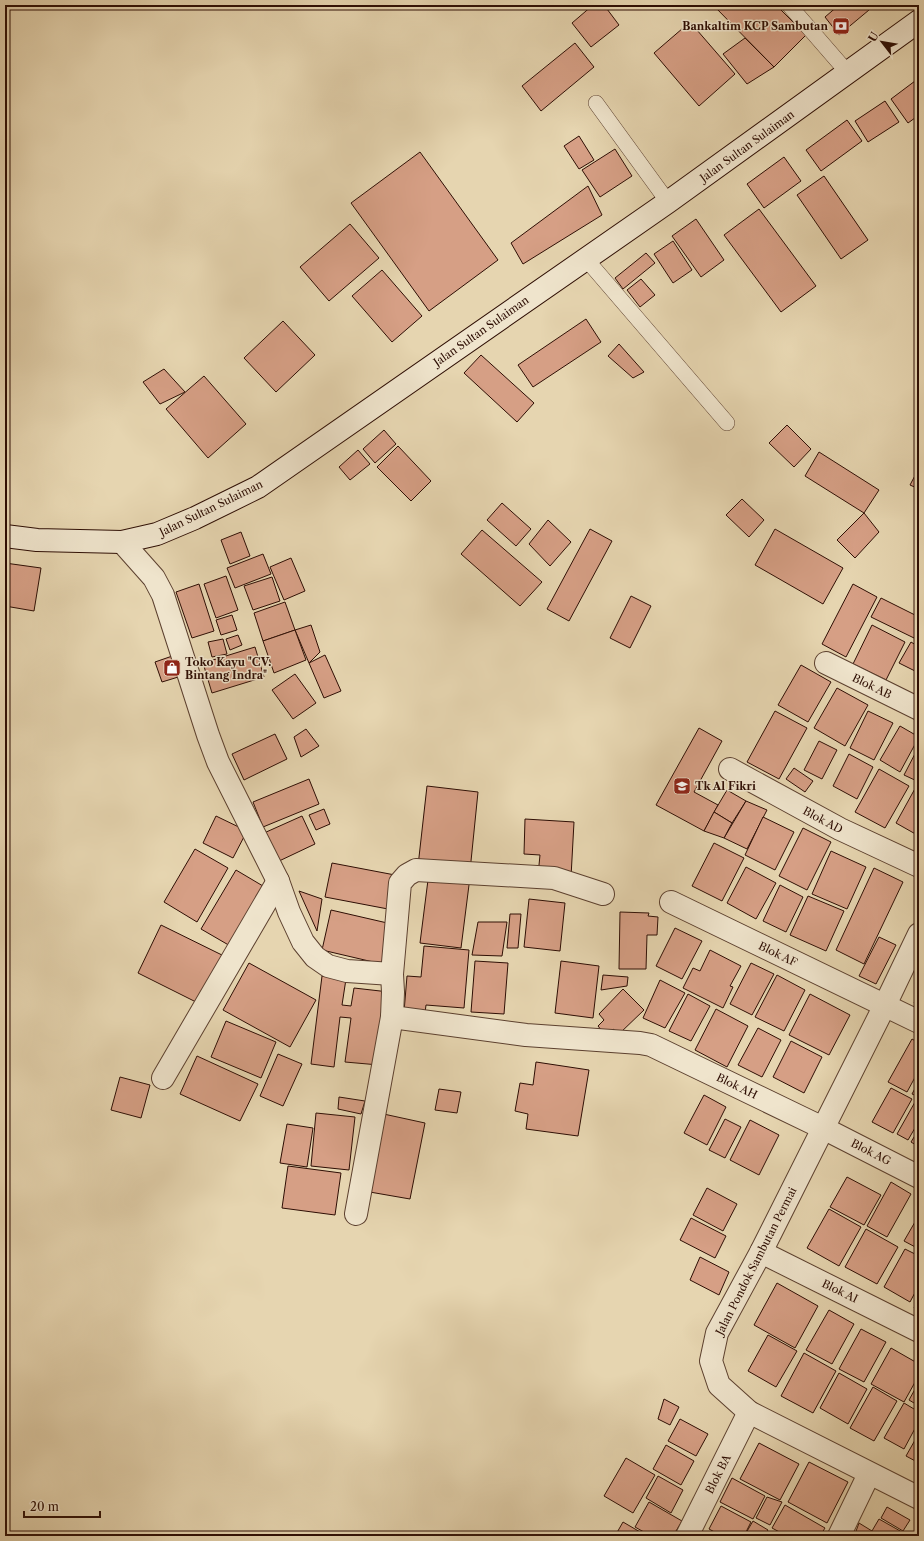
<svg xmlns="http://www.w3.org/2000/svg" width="924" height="1541" font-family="'Libre Caslon Text',serif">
<rect width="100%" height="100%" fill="#e6d5b0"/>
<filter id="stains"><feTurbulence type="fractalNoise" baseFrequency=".005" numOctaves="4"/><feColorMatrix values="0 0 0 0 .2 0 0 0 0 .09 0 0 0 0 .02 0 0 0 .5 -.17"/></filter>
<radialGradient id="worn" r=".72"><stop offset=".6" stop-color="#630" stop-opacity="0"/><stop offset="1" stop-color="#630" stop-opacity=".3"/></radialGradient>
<!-- building -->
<g fill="#d69f85" stroke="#2e0e04">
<polygon points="593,5 604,5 619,25 591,47 572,23"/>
<polygon points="713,5 776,5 806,35 774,67"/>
<polygon points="839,5 865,5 869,10 839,35 825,17"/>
<polygon points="690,22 735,74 699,106 654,53"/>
<polygon points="745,38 774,67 747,84 723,54"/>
<polygon points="575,43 594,67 541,111 522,86"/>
<polygon points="919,78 919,115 908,123 891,99"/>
<polygon points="885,101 899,122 868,142 855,121"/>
<polygon points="847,120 862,141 821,171 806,150"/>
<polygon points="579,136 594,160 579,169 564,146"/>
<polygon points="615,149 632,176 600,197 582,170"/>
<polygon points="420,152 498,260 429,311 351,203"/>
<polygon points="784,157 801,181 764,208 747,184"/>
<polygon points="824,176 868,240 841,259 797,195"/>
<polygon points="588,186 602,215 523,264 511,243"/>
<polygon points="759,209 816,286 781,312 724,235"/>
<polygon points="696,219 724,260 701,277 672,236"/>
<polygon points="350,224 379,258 329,301 300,267"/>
<polygon points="673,241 692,270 673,283 654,254"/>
<polygon points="646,253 655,263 623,289 615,278"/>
<polygon points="382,270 422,316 392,342 352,296"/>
<polygon points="641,279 655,295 640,307 627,290"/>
<polygon points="586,319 601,342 533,387 518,365"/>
<polygon points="283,321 315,355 276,392 244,358"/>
<polygon points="619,344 644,372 633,378 608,356"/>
<polygon points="481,355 534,403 517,422 464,373"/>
<polygon points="164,369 185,392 160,404 143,382"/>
<polygon points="204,376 246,424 208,458 166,409"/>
<polygon points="787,425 811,449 794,467 769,443"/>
<polygon points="384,430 396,444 375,463 363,449"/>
<polygon points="398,446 431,481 411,501 377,467"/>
<polygon points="358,450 370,464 350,480 339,467"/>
<polygon points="819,452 879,490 864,513 805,476"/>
<polygon points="919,468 919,489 910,485"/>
<polygon points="742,499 764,520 749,537 726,515"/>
<polygon points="502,503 531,529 516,546 487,520"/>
<polygon points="864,513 879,532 855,558 837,540"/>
<polygon points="548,520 571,542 550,566 529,544"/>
<polygon points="590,529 612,541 569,621 547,609"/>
<polygon points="775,529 843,568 823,604 755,565"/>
<polygon points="482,530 542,582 520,606 461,554"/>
<polygon points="241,532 250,556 230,564 221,540"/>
<polygon points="263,554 271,574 235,588 227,568"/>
<polygon points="291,558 305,591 284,600 270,567"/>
<polygon points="5,563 41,568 34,611 5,606"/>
<polygon points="226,576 238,610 216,618 204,584"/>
<polygon points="272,577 280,601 253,610 244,586"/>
<polygon points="199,584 214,631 192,638 176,592"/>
<polygon points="853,584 877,597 846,657 822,644"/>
<polygon points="631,596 651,606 630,648 610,638"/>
<polygon points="881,598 919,617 919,626 914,638 871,617"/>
<polygon points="285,602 295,630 263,641 254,613"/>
<polygon points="232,615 237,630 221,635 216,620"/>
<polygon points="311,625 320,652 309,663 295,630"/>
<polygon points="872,625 905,642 886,680 853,664"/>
<polygon points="295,630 306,660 274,673 263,641"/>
<polygon points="238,635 242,645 230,650 226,639"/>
<polygon points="223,639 227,654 212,657 208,642"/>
<polygon points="911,642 919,647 919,673 899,663"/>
<polygon points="255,647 264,677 212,693 203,663"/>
<polygon points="181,653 188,674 162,682 155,662"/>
<polygon points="325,655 341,691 324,698 309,663"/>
<polygon points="801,665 831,682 808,722 778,705"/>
<polygon points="295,674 316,703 293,719 272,690"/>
<polygon points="837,688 868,705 845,746 814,728"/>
<polygon points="775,711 807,728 779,779 747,762"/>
<polygon points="868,711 893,723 874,760 850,748"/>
<polygon points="900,726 919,737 900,772 880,760"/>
<polygon points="699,728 722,741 694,792 718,805 704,831 656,805"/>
<polygon points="306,729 319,746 301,757 294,737"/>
<polygon points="275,734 287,759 244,780 232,754"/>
<polygon points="819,741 837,750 822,779 804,770"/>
<polygon points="919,746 919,782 904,775"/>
<polygon points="849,754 873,767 857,799 833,786"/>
<polygon points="794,768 813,781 805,792 786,779"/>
<polygon points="879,769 909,786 885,828 855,812"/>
<polygon points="309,779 319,804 263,827 253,802"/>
<polygon points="917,785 919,786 919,836 896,823"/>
<polygon points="427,786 478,792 470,871 418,866"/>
<polygon points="727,790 746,801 732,823 714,812"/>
<polygon points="746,801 767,810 747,849 724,838"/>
<polygon points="324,809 330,824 316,830 309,815"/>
<polygon points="714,812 732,823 724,838 704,831"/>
<polygon points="216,816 247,831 233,858 203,843"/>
<polygon points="302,816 315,844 277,862 264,833"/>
<polygon points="763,817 794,832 775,870 745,855"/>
<polygon points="525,819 574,822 571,877 538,875 540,855 524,854"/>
<polygon points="803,828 831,842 807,890 779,876"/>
<polygon points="714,843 744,858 722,901 692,886"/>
<polygon points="195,849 228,868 197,922 164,902"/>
<polygon points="831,851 866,867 847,909 812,894"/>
<polygon points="332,863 395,875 388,909 325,897"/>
<polygon points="746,867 776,883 756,919 727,903"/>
<polygon points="874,868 903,882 864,964 836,950"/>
<polygon points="236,870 268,889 232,947 201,929"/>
<polygon points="429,872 470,877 461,948 420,943"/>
<polygon points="780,885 803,897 786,932 763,921"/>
<polygon points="299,891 322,899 317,931"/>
<polygon points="808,896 844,911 826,951 790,935"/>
<polygon points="529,899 565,903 560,951 524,947"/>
<polygon points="331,910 396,925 386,965 322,950"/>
<polygon points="620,912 649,913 648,916 658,917 657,935 647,935 646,969 619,969"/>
<polygon points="510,914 521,914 518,948 507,948"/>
<polygon points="478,922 507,922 502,956 472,955"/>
<polygon points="161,925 226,957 202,1005 138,973"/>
<polygon points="675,928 702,941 682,979 656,966"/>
<polygon points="879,937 896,945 876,984 859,976"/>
<polygon points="424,946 469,950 464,1008 426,1005 425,1013 404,1012 407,976 421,977"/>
<polygon points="710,950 741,966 730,986 733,987 723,1008 683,988 693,968 700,971"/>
<polygon points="475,961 508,963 504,1014 471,1012"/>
<polygon points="561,961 599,966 593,1018 555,1013"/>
<polygon points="249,963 316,1000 290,1047 223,1010"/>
<polygon points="751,963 774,974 752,1015 730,1004"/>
<polygon points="603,975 628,977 627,986 601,990"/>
<polygon points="777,975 805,990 784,1031 755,1017"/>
<polygon points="322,976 346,979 342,1005 351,1006 354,988 389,992 379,1065 345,1062 351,1018 340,1017 334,1067 311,1064"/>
<polygon points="660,980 685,993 665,1028 643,1018"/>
<polygon points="623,989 644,1010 619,1034 613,1029 606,1036 598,1026 604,1020 599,1014"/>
<polygon points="688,994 710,1006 691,1041 669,1031"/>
<polygon points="810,994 850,1015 829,1055 789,1035"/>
<polygon points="919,994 919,1006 914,1003"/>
<polygon points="716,1009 748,1026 727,1067 695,1050"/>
<polygon points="226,1021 276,1042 261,1078 211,1057"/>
<polygon points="758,1028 781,1040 762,1077 738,1065"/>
<polygon points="912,1039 919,1043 919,1070 907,1092 888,1082"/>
<polygon points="791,1041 822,1057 804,1093 773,1077"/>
<polygon points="278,1054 302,1064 283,1106 260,1096"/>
<polygon points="197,1056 258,1084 240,1121 180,1094"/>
<polygon points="536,1062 589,1070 578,1136 526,1129 528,1114 515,1111 520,1083 533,1085"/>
<polygon points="120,1077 150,1085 141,1118 111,1110"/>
<polygon points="919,1081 919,1097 912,1094"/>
<polygon points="891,1088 912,1099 893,1133 872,1122"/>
<polygon points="439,1089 461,1092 457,1113 435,1110"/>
<polygon points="704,1095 726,1107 707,1145 684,1133"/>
<polygon points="339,1097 365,1101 361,1114 338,1109"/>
<polygon points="915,1102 919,1104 919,1121 908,1140 897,1134"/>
<polygon points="316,1113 355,1117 349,1170 311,1166"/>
<polygon points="379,1113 425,1123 410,1199 364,1191"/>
<polygon points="725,1119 741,1127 725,1158 709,1150"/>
<polygon points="750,1120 779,1135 759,1175 730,1160"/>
<polygon points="287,1124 313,1128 307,1167 280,1163"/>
<polygon points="919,1129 919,1147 911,1142"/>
<polygon points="288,1166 341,1173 335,1215 282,1208"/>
<polygon points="847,1177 881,1195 864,1225 830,1207"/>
<polygon points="891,1182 911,1194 887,1237 867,1226"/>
<polygon points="707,1188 737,1204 723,1231 693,1215"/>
<polygon points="829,1209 861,1227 839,1266 807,1248"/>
<polygon points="919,1215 919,1249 904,1241"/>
<polygon points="691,1218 726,1236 715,1258 680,1240"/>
<polygon points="866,1229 898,1247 877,1284 845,1267"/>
<polygon points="905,1249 919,1256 919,1285 910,1302 884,1287"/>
<polygon points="700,1257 729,1272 719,1295 690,1280"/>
<polygon points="777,1283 818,1306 795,1348 754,1325"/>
<polygon points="919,1299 919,1310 914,1308"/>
<polygon points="829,1310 854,1324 832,1364 806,1350"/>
<polygon points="861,1329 886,1342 864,1382 839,1369"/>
<polygon points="768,1335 797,1351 776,1387 748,1371"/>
<polygon points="891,1348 919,1364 919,1375 904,1402 871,1384"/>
<polygon points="804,1353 836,1371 813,1413 781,1396"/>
<polygon points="839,1373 867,1389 848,1424 820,1408"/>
<polygon points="919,1382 919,1406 909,1400"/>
<polygon points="873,1387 897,1401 874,1441 850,1428"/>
<polygon points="664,1399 679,1407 670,1425 658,1419"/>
<polygon points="904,1403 919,1412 919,1421 904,1449 884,1438"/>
<polygon points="680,1419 708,1434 696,1456 668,1441"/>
<polygon points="919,1433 919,1463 906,1456"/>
<polygon points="759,1443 799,1464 780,1500 740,1479"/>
<polygon points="666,1445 694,1461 681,1485 653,1469"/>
<polygon points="626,1458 655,1475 633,1513 604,1496"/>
<polygon points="809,1462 848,1482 827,1523 788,1502"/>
<polygon points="658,1476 683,1490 671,1513 646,1498"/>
<polygon points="732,1478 765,1496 753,1519 720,1502"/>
<polygon points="767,1497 782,1502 770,1525 756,1518"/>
<polygon points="649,1502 682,1521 673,1536 651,1536 635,1527"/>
<polygon points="785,1505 825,1528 820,1536 787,1536 772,1528"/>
<polygon points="721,1506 751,1522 744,1536 722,1536 709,1529"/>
<polygon points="887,1507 910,1520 903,1531 881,1518"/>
<polygon points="879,1519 909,1536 869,1536"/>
<polygon points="753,1521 768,1530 764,1536 751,1536 746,1533"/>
<polygon points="623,1522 647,1536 615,1536"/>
<polygon points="859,1523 872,1531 869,1536 859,1536 855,1534"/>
</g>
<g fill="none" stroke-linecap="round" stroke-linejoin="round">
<defs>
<g id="service">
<polyline points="789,5 848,73"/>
<polyline points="596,103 668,202"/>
<polyline points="586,259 727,423"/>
</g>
<g id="minor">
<polyline points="122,542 154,578 163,595 208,735 218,762 278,881 289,912 303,942 315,957 328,966 347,971 392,974"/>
<polyline points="826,663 919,709"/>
<polyline points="730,769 840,829 919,866"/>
<polyline points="671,902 919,1022"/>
<polyline points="919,934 885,1005 761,1252 717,1333 711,1361 719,1385 749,1412 919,1498"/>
<polyline points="392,1017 526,1035 640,1043 651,1045 823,1128 919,1177"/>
<polyline points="163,1078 278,881"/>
<polyline points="356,1214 392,1017 393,992 392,974 400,883 407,875 416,870 554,878 603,894"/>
<polyline points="761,1252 919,1331"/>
<polyline points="687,1536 749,1412"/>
<polyline points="839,1536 869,1474"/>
</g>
<polyline id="secondary" points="5,536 37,540 122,542 157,534 195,518 258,487 668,202 919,21"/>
</defs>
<!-- service casing -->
<use href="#service" stroke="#5c402f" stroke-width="16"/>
<!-- minor casing -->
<use href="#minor" stroke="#5c402f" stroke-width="24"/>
<!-- secondary casing -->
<use href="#secondary" stroke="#2e0e04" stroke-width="24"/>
<!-- service -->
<use href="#service" stroke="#efe4cc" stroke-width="15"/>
<!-- minor -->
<use href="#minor" stroke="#efe4cc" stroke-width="22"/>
<!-- secondary -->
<use href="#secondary" stroke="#efe4cc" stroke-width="22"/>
</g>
<!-- icons -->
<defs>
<symbol id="bank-square" viewBox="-11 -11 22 22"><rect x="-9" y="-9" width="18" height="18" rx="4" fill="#8f2418" stroke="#efe4cc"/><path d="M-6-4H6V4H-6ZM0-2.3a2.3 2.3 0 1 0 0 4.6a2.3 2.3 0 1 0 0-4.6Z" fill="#fff"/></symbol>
<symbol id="shop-square" viewBox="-11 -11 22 22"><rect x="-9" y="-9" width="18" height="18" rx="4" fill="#8f2418" stroke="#efe4cc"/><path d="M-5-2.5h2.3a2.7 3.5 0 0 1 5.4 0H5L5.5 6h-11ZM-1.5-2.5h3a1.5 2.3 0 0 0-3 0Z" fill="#fff"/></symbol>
<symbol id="school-square" viewBox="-11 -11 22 22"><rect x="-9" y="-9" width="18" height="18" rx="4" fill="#8f2418" stroke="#efe4cc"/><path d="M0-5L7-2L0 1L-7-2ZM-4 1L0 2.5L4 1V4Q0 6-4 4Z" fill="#fff"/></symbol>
</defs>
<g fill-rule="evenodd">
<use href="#bank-square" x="831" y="16" width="20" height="20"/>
<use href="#shop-square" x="162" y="658" width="20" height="20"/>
<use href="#school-square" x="672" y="776" width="20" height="20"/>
</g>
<g text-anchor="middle" stroke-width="3" stroke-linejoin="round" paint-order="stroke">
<!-- poi labels -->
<g font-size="11" font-weight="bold" fill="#2e0e04" stroke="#efe4cc" text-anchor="start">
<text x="828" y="30" text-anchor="end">Bankaltim KCP Sambutan</text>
<text x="185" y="666">Toko Kayu "CV.<tspan x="185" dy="13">Bintang Indra"</tspan></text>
<text x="695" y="790">Tk Al Fikri</text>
</g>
<!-- street labels -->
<g font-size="11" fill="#2e0e04" stroke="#efe4cc">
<text transform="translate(747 146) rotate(-36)" y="4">Jalan Sultan Sulaiman</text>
<text transform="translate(481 331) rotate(-35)" y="4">Jalan Sultan Sulaiman</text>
<text transform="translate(211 508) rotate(-26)" y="4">Jalan Sultan Sulaiman</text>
<text transform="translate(872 686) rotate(26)" y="4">Blok AB</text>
<text transform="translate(823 820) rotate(28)" y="4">Blok AD</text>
<text transform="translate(778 954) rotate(26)" y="4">Blok AF</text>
<text transform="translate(737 1086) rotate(26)" y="4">Blok AH</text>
<text transform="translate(871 1152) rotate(27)" y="4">Blok AG</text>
<text transform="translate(756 1261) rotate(-63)" y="4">Jalan Pondok Sambutan Permai</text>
<text transform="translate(840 1291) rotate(26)" y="4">Blok AI</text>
<text transform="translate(718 1474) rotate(-63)" y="4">Blok BA</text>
</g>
</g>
<!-- margin -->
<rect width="924" height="1541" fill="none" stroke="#e6d5b0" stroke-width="20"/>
<rect x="6" y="6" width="912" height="1529" fill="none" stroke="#2e0e04" stroke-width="2"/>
<rect x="10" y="10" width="904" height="1521" fill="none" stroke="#2e0e04"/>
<!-- north arrow -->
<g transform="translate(882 42) rotate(301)" stroke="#efe4cc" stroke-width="3" paint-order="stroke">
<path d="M0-3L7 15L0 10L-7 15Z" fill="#2e0e04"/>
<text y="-6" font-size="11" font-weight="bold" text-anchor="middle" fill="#2e0e04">U</text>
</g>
<!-- scale -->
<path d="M24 1511v6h76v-6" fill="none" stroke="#2e0e04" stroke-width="2"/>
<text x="30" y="1511" font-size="12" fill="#2e0e04" stroke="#efe4cc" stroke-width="3" paint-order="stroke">20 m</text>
<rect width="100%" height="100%" filter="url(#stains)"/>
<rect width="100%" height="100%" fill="url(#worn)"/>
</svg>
